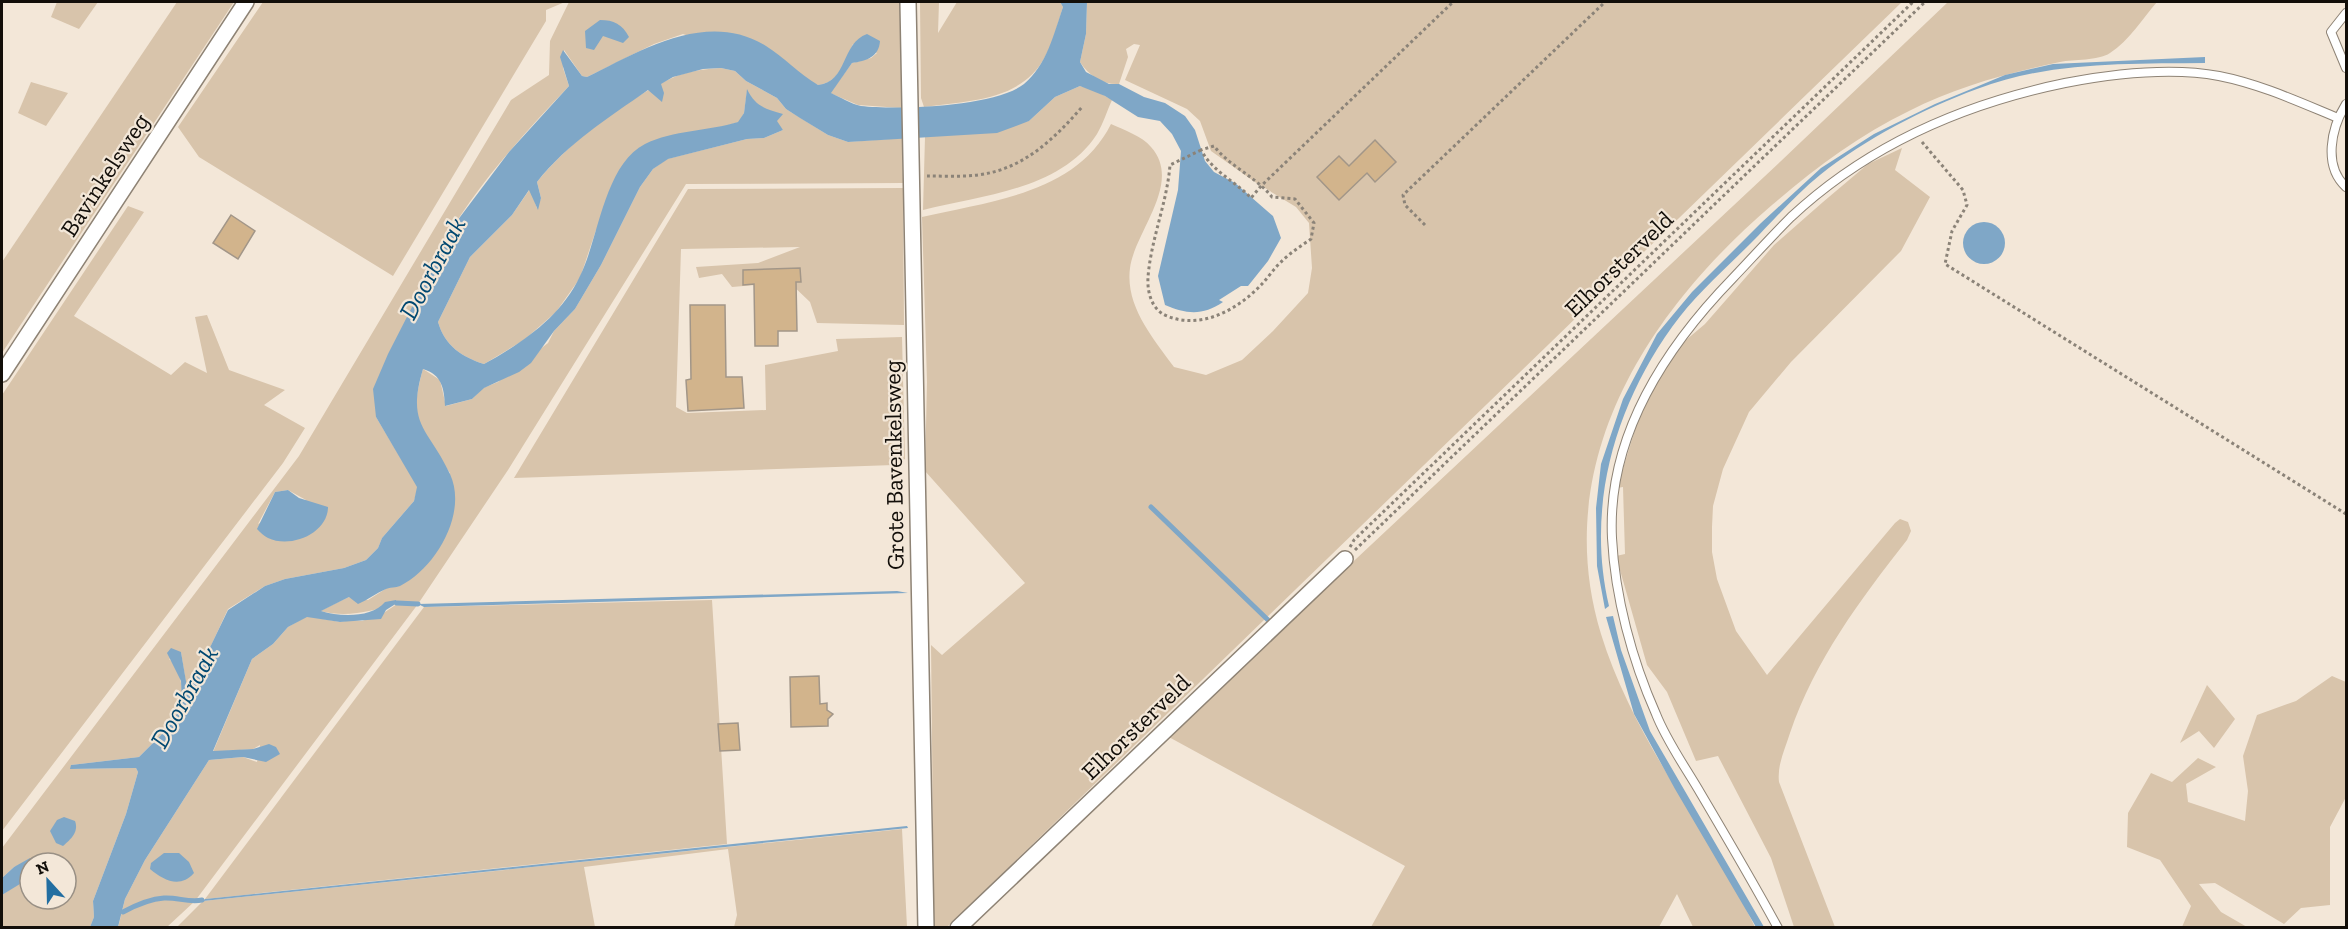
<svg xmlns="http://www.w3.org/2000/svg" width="2348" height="929" font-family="'Zilla Slab',serif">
<rect width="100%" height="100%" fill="#f3e7d8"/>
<!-- green -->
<g fill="#d8c4ab" fill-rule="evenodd">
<polygon points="57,2 98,2 79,29 51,17"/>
<polygon points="177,2 234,2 2,353 2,262"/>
<polygon points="263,2 565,2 546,10 546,21 393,276 199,157 178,127"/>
<path d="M569,2H901V108L858,105L830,93L852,63L871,58L877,53L853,44C845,61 839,83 818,85L683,34L654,44L587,77L582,76L564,50L563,68L569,86C517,141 461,202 429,271C408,318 394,369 376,417L418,487L414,501L382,538L378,548L366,560L344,568L285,579L265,586L228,609L188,695L181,652L169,659C183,669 182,692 182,707L163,733L139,757L71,765V769L136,768L138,772L126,814L93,901L94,917L90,927H2V895L30,876V899H66V863H37L36,859L14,867L2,878V848L299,456L511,100L549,75L550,41ZM288,490L306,500L258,524L275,492Z"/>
<path d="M920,2H939L938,33L957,2H1060L1063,7C1058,22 1054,41 1046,55C1022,102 969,100 924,107L921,98Z"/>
<path d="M1087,2H1902L946,928L934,927L931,645L942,655L1025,583L925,471L927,382L922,217C990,201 1076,194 1111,124C1124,130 1142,136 1151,147C1183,183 1135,231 1130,268C1125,306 1153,338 1174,367L1206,375L1242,360L1273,331L1308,293L1312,268L1309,223L1296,207L1255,182L1211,151L1200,121L1187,109L1125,80L1140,45L1134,44L1126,49L1128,57L1119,84C1103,85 1089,76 1080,62L1086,34Z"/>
<path d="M1948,2H2157C2143,18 2129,41 2110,53C2098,61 2074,59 2060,62C2008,73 1956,87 1909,111C1859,135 1814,169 1772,205C1647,312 1549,463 1601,634C1634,741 1708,828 1755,927H1693L1677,894L1659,927H1371L1405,866L1167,736L1781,161Z"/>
<path d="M721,68L735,71L746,81L777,98L786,109L828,135L848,142L902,138L903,183L686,184L508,470L418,604L195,901L167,927L118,928L125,899L145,860L209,760L243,757L257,762L260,745L253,749L213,752L252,659L273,644L288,627L307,616L340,622L352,620L362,621L382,614L397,604C371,611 348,618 320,611L349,597L368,600L387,588L399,586L450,473C440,458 420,432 416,415C414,406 420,379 423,369L440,380L446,406L472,399L483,388L498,382L548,343L554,331L575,309L601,265L640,187L653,169L667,159L747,139L764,138L783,130L752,100L747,91L744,113L739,122L716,129L660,139L596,230L580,278L556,312L524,340L484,364C462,357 445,346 438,322L470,257L512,215L530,189L537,208L541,198L537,182C569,142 625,100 672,78C687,71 705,69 721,68Z"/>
<polygon points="31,82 68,93 46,126 18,113"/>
<path d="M1080,86L1093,89L1112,100C1107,111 1103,124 1097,134C1061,190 982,195 923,210L925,137L1029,121L1055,97Z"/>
<path d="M1902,148L1895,170L1930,197L1901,251L1791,362L1749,412L1723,469L1713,506L1712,527V552L1717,579L1736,631L1767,675L1895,523L1900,519L1908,522L1911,531L1907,540C1860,600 1815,660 1790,733C1785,749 1777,765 1779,782L1835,927H1794L1771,858L1718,756L1696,761L1667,692L1647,665L1616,556L1625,554L1623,487L1617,488L1643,404L1673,351L1705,324L1774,245L1823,202L1868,164Z"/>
<polygon points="903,188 904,325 817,323 810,302 789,282 732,287 722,274 699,278 696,267 758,263 800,247 681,249 676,407 687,413 766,410 765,365 838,351 836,339 902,337 905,459 894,465 514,478 688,189"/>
<polygon points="128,206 144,212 74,316 171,375 185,362 207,373 195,317 207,315 229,370 285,390 264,405 305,428 283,463 2,831 2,395"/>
<polygon points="712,600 727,844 205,899 424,607"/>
<polygon points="2332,676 2346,682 2346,797 2330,827 2330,905 2301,908 2284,924 2215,883 2199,884 2221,912 2247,927 2182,927 2191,906 2160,860 2127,847 2128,813 2151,773 2172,782 2198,758 2216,767 2186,784 2188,802 2245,821 2248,791 2243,756 2257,715 2296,701"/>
<polygon points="2207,685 2235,719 2214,748 2199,731 2180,743"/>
<polygon points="902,829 907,927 734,927 737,915 728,849 584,867 595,927 176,928 203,901"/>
</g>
<!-- water -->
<g fill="#7fa7c7">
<path d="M1060,2H1087L1086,34L1080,62L1086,72L1109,84H1119L1144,97L1165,103L1185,116L1195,130L1205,161L1214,172L1235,183L1273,216L1281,238L1268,261L1248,286H1241L1219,300L1223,302C1203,316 1186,314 1165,305L1158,276L1178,190L1181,151L1172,134L1160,121L1138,117L1105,96L1080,86L1055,97L1029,121L997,133L848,142L828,135L800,118L786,109L777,98L746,81L735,71L721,68L703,69L673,77L661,84L664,93L662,102L648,90C608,118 568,143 537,182L541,198L538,210L529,190L512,215L470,257L438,322C445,346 462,357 484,364C522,343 561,317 580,276C599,238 604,165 645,144C673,130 709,131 738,122L744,113L747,89C755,106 765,109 783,114L777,121L783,130L764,138L747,139L668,159L653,169L640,187L601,265L575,309L554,331L531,363L519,372L484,388L472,399L445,406C444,388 442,375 423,369C406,426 428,427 450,474C468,513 436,568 400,586C396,588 390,587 386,589C376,593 368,600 358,604L349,597L321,611C340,617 372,618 385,602L396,600L397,603L386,610L381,619L340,622L307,617L288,627L273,644L252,659L213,751L253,749L269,744L276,747L280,754L266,762L243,757L209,760L145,860L125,899L118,927H90L94,917L93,901L126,814L138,772L136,768L70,769L71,765L139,757L163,733L182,707L181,681L167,653L171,648L181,652L188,693L228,610L265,586L285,579L344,568L366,560L378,548L382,538L414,501L417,487L376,417L373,389L388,354L454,225L509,152L569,86L560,57L563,50L582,76L587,77C640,51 707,9 766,46C784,57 799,74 818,85C848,82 841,43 867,34L880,41C879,57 866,61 852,63L831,93C840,97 851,104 861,106C898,110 994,107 1024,84C1047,65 1054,33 1063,7Z"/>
<path d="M600,20C614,20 622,24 629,37L623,43L603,36L594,50L586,48L585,31Z"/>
<path d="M2205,57V63C2128,64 2051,61 1977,89C1923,109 1865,139 1820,175C1795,195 1773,221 1751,243C1724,270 1694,296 1672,327C1614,408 1586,508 1609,606L1605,609L1597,566L1596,508L1601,464L1623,399L1657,334L1692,292L1761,223L1821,168L1874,134L1935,104L2005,75L2053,64Z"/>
<circle cx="1984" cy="243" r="21"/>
<path d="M288,490L299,498L328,507C328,533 291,549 268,538C264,536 260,532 257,529L275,492Z"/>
<polygon points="897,591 908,593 424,607 418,604"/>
<polygon points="1613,616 1621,650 1650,731 1764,927 1756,927 1675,789 1634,714 1606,617"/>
<path d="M64,817L75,821C79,832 71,839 63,846L56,843L50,831L57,820Z"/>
<polygon points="907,826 908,828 203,901 205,899"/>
<path d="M164,853H179L189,862L194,873C180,889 163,880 150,869L151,863Z"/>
<polygon points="30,858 36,859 37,863 30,863 28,879 2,895 2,878 14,867"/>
</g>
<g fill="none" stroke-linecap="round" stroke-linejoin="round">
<!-- stream -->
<g stroke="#7fa7c7" stroke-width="5">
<polyline points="1151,507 1268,620"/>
<polyline points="397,603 418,604"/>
<path d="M123,912C136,905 149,899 164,898C177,897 189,903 202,900"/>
</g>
</g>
<!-- building -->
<g fill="#d2b48c" stroke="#a29688" stroke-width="1.5">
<polygon points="1375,140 1396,162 1375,182 1367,173 1339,200 1317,177 1339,156 1349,166"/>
<polygon points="231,215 255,231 238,259 213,243"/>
<polygon points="800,268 801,282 796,282 797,331 778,331 778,346 755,346 754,284 743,285 743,270"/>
<polygon points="690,305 725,305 726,377 742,377 744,408 688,411 686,380 691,379"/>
<polygon points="819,676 820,704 827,703 827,710 833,714 828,719 828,726 791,727 790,677"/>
<polygon points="738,723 740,750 720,751 718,724"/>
</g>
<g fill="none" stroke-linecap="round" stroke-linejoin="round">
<defs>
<g id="lane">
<polyline points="2346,13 2331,32 2346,68"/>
<path d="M2346,104C2331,128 2323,166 2346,187"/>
<path d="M1778,928C1753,882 1727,838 1701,794C1686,768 1667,742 1656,714C1632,660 1615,597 1612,538C1607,437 1665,348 1733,278C1752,258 1771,237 1791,217C1868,145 1963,104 2065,83C2112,74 2171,67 2219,76C2260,84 2299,102 2338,118"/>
</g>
<g id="street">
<polyline points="908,2 926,928"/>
<polyline points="2,374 246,2"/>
<polyline points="958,928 1345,559"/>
</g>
</defs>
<!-- lane casing -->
<use href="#lane" stroke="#8e8375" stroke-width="10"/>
<!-- street casing -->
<use href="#street" stroke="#8e8375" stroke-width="18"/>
<!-- path -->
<g stroke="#8b8378" stroke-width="3" stroke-dasharray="3 3" stroke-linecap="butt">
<polyline points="1922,142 1963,190 1967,205 1952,231 1945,264 2346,514"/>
<path d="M1201,150L1170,165C1167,203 1151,239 1148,277C1147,293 1152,310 1167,316C1201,330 1237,310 1261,285C1268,278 1274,268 1282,261C1290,253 1301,246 1311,239L1314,223L1295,199L1272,197C1255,176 1229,166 1214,146L1201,150C1213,172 1235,181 1251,198L1261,186L1453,2"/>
<path d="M927,176C943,176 961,177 978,175C1024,169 1054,139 1083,106"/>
<polyline points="1425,225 1405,205 1403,195 1605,2"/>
<polyline points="1350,547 1354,540 1913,2"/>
<polyline points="1355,550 1925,2"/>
</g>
<!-- lane -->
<use href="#lane" stroke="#fff" stroke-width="8"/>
<!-- street -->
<use href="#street" stroke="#fff" stroke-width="15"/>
</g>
<g text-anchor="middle" stroke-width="4.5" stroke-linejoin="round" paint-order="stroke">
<!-- street labels -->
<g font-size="24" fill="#120e09" stroke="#f3e7d8">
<text transform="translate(105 175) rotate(-57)" y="8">Bavinkelsweg</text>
<text transform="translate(1619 264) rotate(-44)" y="8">Elhorsterveld</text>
<text transform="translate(894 465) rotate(-91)" y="8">Grote Bavenkelsweg</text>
<text transform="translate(1136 727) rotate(-44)" y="8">Elhorsterveld</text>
</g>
<!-- water labels -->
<g font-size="26" font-style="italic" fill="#004871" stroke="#f3e7d8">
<text transform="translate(432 268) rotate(-62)" y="9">Doorbraak</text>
<text transform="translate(184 697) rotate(-61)" y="9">Doorbraak</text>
</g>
</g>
<!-- border -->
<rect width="2348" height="929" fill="none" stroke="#120e09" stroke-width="6"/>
<!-- north arrow -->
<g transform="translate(48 881) rotate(338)"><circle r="28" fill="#f3e7d8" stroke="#999085" stroke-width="1.5"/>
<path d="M0-4.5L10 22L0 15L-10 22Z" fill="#226ea1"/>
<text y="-9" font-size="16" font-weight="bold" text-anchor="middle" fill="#120e09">N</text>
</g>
</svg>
